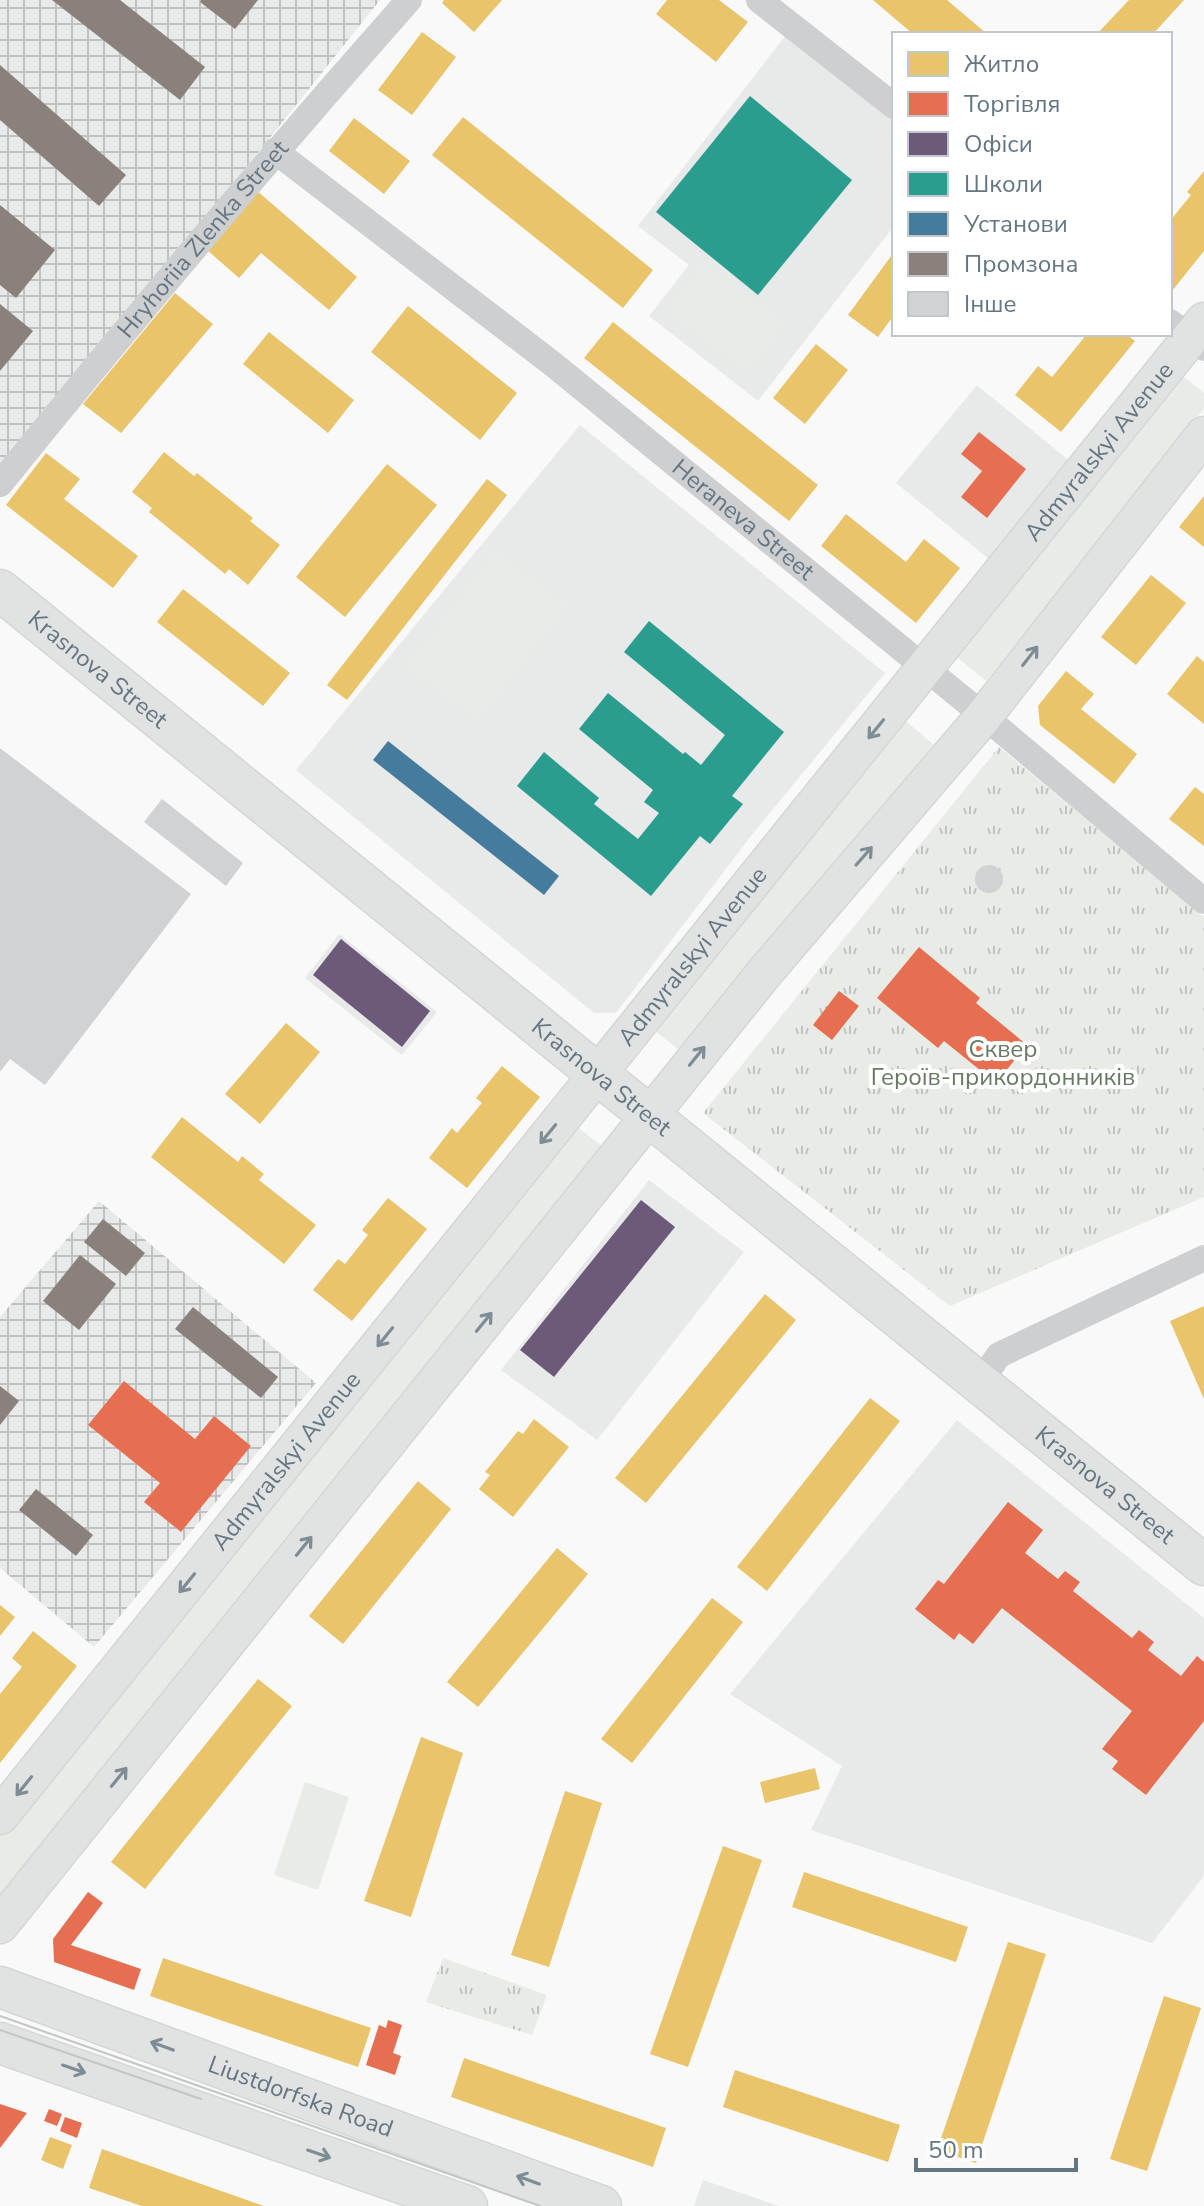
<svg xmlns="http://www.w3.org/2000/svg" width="1204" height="2206" font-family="'Nunito Sans',sans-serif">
<defs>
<pattern id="industrial-grid" width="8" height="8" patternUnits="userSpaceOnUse" patternTransform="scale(2)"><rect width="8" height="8" fill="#e8e9e9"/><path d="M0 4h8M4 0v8" fill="none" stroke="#c0c1c2"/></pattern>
<pattern id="park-tufts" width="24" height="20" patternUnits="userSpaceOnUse" patternTransform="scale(2)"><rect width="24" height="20" fill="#e8ebe6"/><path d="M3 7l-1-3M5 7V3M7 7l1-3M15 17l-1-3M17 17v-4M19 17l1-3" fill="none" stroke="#c0c3c0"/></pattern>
</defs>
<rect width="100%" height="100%" fill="#f9f9f9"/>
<!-- built -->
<g fill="#e8e9e9">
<polygon points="786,35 894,119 894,226 758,401 649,316 689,265 638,226"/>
<polygon points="977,385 1083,472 1006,573 896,483"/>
<polygon points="580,425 885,673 751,836 616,1013 594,1013 296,770"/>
<polygon points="339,934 437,1012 402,1055 305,978"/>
<polygon points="649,1180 744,1252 597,1440 501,1370"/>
<polygon points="957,1420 1204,1618 1204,1876 1152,1943 811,1830 842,1766 730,1694"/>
<polygon points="703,2180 779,2206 694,2206"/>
</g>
<!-- industrial -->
<g fill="url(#industrial-grid)">
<polygon points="0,0 380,0 0,476"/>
<polygon points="99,1201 316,1383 94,1647 0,1568 0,1317"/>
</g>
<!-- green -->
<g fill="#e8ebe6">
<polygon points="704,261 786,323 748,374 666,312"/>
<polygon points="1172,367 1204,393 1204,409 986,681 946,648"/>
<polygon points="496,550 568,606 477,722 406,666"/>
<polygon points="894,711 935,746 684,1054 645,1023"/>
<polygon points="567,1119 607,1150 0,1903 0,1828"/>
<polygon points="305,1782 349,1797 318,1890 274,1875"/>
</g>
<!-- park -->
<g fill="url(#park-tufts)">
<polygon points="999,747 1204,917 1204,1197 950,1306 703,1113"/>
<polygon points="443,1958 547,1995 532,2035 426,2002"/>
</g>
<!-- homes -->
<g fill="#e9c46a">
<polygon points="444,0 502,0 474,32 442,3"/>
<polygon points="667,0 719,0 748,22 716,62 656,14"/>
<polygon points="873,0 947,0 987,34 913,34"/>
<polygon points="1129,0 1184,0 1153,34 1097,34"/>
<polygon points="422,32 456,57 412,115 378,90"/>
<polygon points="463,117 653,270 623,308 432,155"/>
<polygon points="354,118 410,161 384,194 329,151"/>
<polygon points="1204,171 1204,251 1172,291 1170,221 1191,195 1187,192"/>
<polygon points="256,190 357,277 329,310 261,253 239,278 206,249"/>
<polygon points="894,252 894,315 878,337 848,315"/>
<polygon points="175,293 213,324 121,433 83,404"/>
<polygon points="408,306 517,393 480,440 371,352"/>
<polygon points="613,322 818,485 789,521 584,358"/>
<polygon points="269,332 354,400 328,433 243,364"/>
<polygon points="1087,334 1126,334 1135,341 1061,432 1015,395 1038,366 1052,377"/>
<polygon points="816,344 848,370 805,424 773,398"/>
<polygon points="164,452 194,476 197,473 253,518 250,521 280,545 248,585 229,569 225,574 149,512 152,508 132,492"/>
<polygon points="46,453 80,479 64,499 138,556 113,588 6,505"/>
<polygon points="387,464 437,505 345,617 296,577"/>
<polygon points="487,479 507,495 347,700 327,685"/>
<polygon points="1204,496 1204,547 1179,527"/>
<polygon points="846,514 906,562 924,539 960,568 916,623 821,546"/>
<polygon points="1151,575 1186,603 1136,665 1101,637"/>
<polygon points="183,589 290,673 263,706 157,622"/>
<polygon points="1197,656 1204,662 1204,724 1167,694"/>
<polygon points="1066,671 1094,694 1081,709 1137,754 1114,784 1040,725 1038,706"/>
<polygon points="1195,787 1204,794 1204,846 1169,819"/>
<polygon points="286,1023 320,1052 260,1124 225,1094"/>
<polygon points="502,1066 540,1097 467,1188 429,1158 452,1128 457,1133 482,1103 476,1098"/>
<polygon points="182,1117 238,1162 242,1156 264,1174 259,1180 316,1225 284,1264 151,1157"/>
<polygon points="388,1198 427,1229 352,1321 313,1290 338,1259 345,1264 368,1235 362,1230"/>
<polygon points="765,1294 796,1320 646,1503 615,1478"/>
<polygon points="1204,1306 1204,1399 1170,1321"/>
<polygon points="870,1398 900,1421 767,1591 737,1567"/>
<polygon points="534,1419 569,1447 513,1517 479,1489 490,1475 485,1472 518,1431 523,1434"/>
<polygon points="418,1481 451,1509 343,1644 309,1616"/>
<polygon points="557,1548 588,1574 478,1707 447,1682"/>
<polygon points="712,1598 743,1622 632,1763 601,1739"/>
<polygon points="0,1605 15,1617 0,1636"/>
<polygon points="33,1631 77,1666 0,1763 0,1694 22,1667 12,1658"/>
<polygon points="258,1679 292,1706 145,1889 111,1862"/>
<polygon points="421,1737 463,1753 411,1917 364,1901"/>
<polygon points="815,1768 820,1789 765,1803 760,1782"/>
<polygon points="565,1791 602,1803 549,1967 511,1955"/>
<polygon points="723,1846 762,1860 688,2067 650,2054"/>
<polygon points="804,1872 968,1927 956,1962 792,1907"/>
<polygon points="1008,1942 1046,1954 976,2163 937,2150"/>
<polygon points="163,1958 371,2028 358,2067 150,1996"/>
<polygon points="1164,1996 1201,2008 1147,2171 1110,2159"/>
<polygon points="464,2058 666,2128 653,2167 451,2097"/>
<polygon points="735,2070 900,2125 888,2162 723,2107"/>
<polygon points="50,2137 72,2145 63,2169 41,2160"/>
<polygon points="102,2149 264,2206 142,2206 89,2188"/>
</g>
<!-- shops -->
<g fill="#e76f51">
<polygon points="979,432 1026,469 987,518 961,497 982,471 961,454"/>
<polygon points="919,947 980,998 976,1003 1027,1045 996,1083 944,1041 938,1048 877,998"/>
<polygon points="839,991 859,1006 832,1040 813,1025"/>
<polygon points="124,1381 195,1439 214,1416 251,1446 181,1532 144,1502 160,1483 88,1425"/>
<polygon points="1008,1502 1043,1530 1025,1553 1058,1579 1065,1571 1080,1582 1073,1591 1132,1638 1139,1630 1154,1642 1148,1650 1181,1676 1197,1656 1204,1662 1204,1721 1146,1795 1112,1769 1118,1761 1102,1749 1132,1711 1002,1608 973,1644 959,1633 954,1640 915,1609 938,1580 944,1584"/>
<polygon points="88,1892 103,1903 71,1945 141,1969 134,1990 54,1962 53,1939"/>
<polygon points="388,2020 402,2025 393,2053 401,2056 395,2075 366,2065 379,2025 386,2028"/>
<polygon points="0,2104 27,2113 0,2148"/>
<polygon points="49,2109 62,2114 57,2126 44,2121"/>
<polygon points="65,2117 82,2123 77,2138 60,2131"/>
</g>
<!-- offices -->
<g fill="#6d597a">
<polygon points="341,939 430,1011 402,1047 313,975"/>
<polygon points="641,1200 675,1227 554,1377 520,1350"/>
</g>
<!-- schools -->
<g fill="#2a9d8f">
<polygon points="750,96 852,180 758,295 656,212"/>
<polygon points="649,621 784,732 732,796 743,804 710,844 700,836 651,896 517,786 544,752 599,798 594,804 638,839 659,813 644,802 653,790 579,729 608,693 683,754 685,752 701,765 725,735 624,652"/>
</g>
<!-- public -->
<polygon fill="#457b9d" points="388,741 559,876 544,895 373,760"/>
<!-- industry -->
<g fill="#8a817c">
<polygon points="52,0 120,0 205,67 180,100"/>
<polygon points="201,0 258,0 235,29 200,2"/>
<polygon points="0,65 126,175 99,206 0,120"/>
<polygon points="0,205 55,250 16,298 0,285"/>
<polygon points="0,304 33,331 0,371"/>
<polygon points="103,1219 145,1253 126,1276 84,1242"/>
<polygon points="80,1255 116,1284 79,1330 43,1301"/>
<polygon points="193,1307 278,1377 261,1398 175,1329"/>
<polygon points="0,1386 19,1401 0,1425"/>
<polygon points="36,1489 93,1535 76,1556 19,1510"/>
</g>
<!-- building -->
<g fill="#d0d2d3">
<polygon points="0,748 191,894 45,1085 10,1059 0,1072"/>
<polygon points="162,799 243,863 226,886 144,822"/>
<circle cx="989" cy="879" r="14"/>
</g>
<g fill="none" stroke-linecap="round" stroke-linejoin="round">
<defs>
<g id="secondary">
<path id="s3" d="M0,1816L1204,321"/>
<polyline points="0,1925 765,972 984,716 1204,435"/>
</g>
<g id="primary">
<path id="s4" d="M0,590L1204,1565"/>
<path id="s5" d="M0,1987L601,2206"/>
<polyline points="0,2043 467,2206"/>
</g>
</defs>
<!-- secondary casing -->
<use href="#secondary" stroke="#d5d6d7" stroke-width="39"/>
<!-- primary casing -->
<use href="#primary" stroke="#d5d6d7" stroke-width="43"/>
<!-- street -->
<g stroke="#cecfd0" stroke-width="26">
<polyline points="759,0 894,106"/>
<path id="s1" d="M275,151L554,365L984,716L1204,901"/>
<polyline points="1170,322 1204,348"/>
<path id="s2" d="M0,484C133,319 269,158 409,0"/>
<polyline points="979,1383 999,1355 1204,1258"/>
</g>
<!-- secondary -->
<use href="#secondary" stroke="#e1e2e2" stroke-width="36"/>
<!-- primary -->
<use href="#primary" stroke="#e1e2e2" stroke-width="40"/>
<!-- tram -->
<g stroke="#c3c5c6" stroke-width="2">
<polyline points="0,2016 540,2206"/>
<polyline points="0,2030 201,2099"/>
</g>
</g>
<!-- one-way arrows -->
<defs><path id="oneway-shaft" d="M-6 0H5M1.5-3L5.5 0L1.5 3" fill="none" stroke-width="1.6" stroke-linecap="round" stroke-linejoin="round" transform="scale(2)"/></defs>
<g stroke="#7e8c96">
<use href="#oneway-shaft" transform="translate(1030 656) rotate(-52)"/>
<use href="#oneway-shaft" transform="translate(876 729) rotate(129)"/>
<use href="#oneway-shaft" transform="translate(864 856) rotate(-49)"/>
<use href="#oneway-shaft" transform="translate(697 1056) rotate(-51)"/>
<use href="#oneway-shaft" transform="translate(548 1134) rotate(129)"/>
<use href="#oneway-shaft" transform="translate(484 1322) rotate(-51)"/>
<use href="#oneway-shaft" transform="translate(385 1337) rotate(129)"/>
<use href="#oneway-shaft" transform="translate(304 1546) rotate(-51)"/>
<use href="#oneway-shaft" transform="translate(187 1583) rotate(129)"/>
<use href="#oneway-shaft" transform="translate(119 1777) rotate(-51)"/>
<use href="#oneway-shaft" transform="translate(24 1786) rotate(129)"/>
<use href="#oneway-shaft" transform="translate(162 2046) rotate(-160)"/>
<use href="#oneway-shaft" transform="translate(74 2069) rotate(19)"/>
<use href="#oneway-shaft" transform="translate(319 2154) rotate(19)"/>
<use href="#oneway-shaft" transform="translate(528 2180) rotate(-160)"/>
</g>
<g text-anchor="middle" stroke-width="8" stroke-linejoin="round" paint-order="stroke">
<!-- street labels -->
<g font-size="24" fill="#657683" stroke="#fff">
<text dy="8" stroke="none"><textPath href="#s2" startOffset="318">Hryhoriia Zlenka Street</textPath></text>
<text dy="8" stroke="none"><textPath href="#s3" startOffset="1752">Admyralskyi Avenue</textPath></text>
<text dy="8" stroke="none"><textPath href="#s1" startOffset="596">Heraneva Street</textPath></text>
<text dy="8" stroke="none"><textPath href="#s4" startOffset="126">Krasnova Street</textPath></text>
<text dy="8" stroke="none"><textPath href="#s3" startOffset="1104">Admyralskyi Avenue</textPath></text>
<text dy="8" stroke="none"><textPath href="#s4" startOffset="774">Krasnova Street</textPath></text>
<text dy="8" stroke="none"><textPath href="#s3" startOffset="456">Admyralskyi Avenue</textPath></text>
<text dy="8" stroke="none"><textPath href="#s4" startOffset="1422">Krasnova Street</textPath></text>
<text dy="8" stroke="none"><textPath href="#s5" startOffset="320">Liustdorfska Road</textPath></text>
</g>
<!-- park labels -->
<g font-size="24" fill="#687a64" stroke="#fff">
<text x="1003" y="1057">Сквер<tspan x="1003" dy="28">Героїв-прикордонників</tspan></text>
</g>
</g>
<!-- legend -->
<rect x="892" y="32" width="280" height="304" fill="#ffffff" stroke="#c1c8cd" stroke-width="2"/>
<rect x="908" y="52" width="40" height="24" fill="#e9c46a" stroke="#c1c8cd" stroke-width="2"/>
<text x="964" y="72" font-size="24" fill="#657683">Житло</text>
<rect x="908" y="92" width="40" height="24" fill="#e76f51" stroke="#c1c8cd" stroke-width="2"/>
<text x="964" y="112" font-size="24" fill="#657683">Торгівля</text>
<rect x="908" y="132" width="40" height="24" fill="#6d597a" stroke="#c1c8cd" stroke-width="2"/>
<text x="964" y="152" font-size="24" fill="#657683">Офіси</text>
<rect x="908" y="172" width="40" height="24" fill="#2a9d8f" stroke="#c1c8cd" stroke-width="2"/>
<text x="964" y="192" font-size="24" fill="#657683">Школи</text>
<rect x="908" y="212" width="40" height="24" fill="#457b9d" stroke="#c1c8cd" stroke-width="2"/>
<text x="964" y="232" font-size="24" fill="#657683">Установи</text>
<rect x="908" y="252" width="40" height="24" fill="#8a817c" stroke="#c1c8cd" stroke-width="2"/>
<text x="964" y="272" font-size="24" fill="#657683">Промзона</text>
<rect x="908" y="292" width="40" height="24" fill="#d0d2d3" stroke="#c1c8cd" stroke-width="2"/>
<text x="964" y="312" font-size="24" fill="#657683">Інше</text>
<!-- scale -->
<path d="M916 2158v12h160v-12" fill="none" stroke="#657683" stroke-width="4"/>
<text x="928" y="2158" font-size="24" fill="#657683" stroke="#ffffff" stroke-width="6" paint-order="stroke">50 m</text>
</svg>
